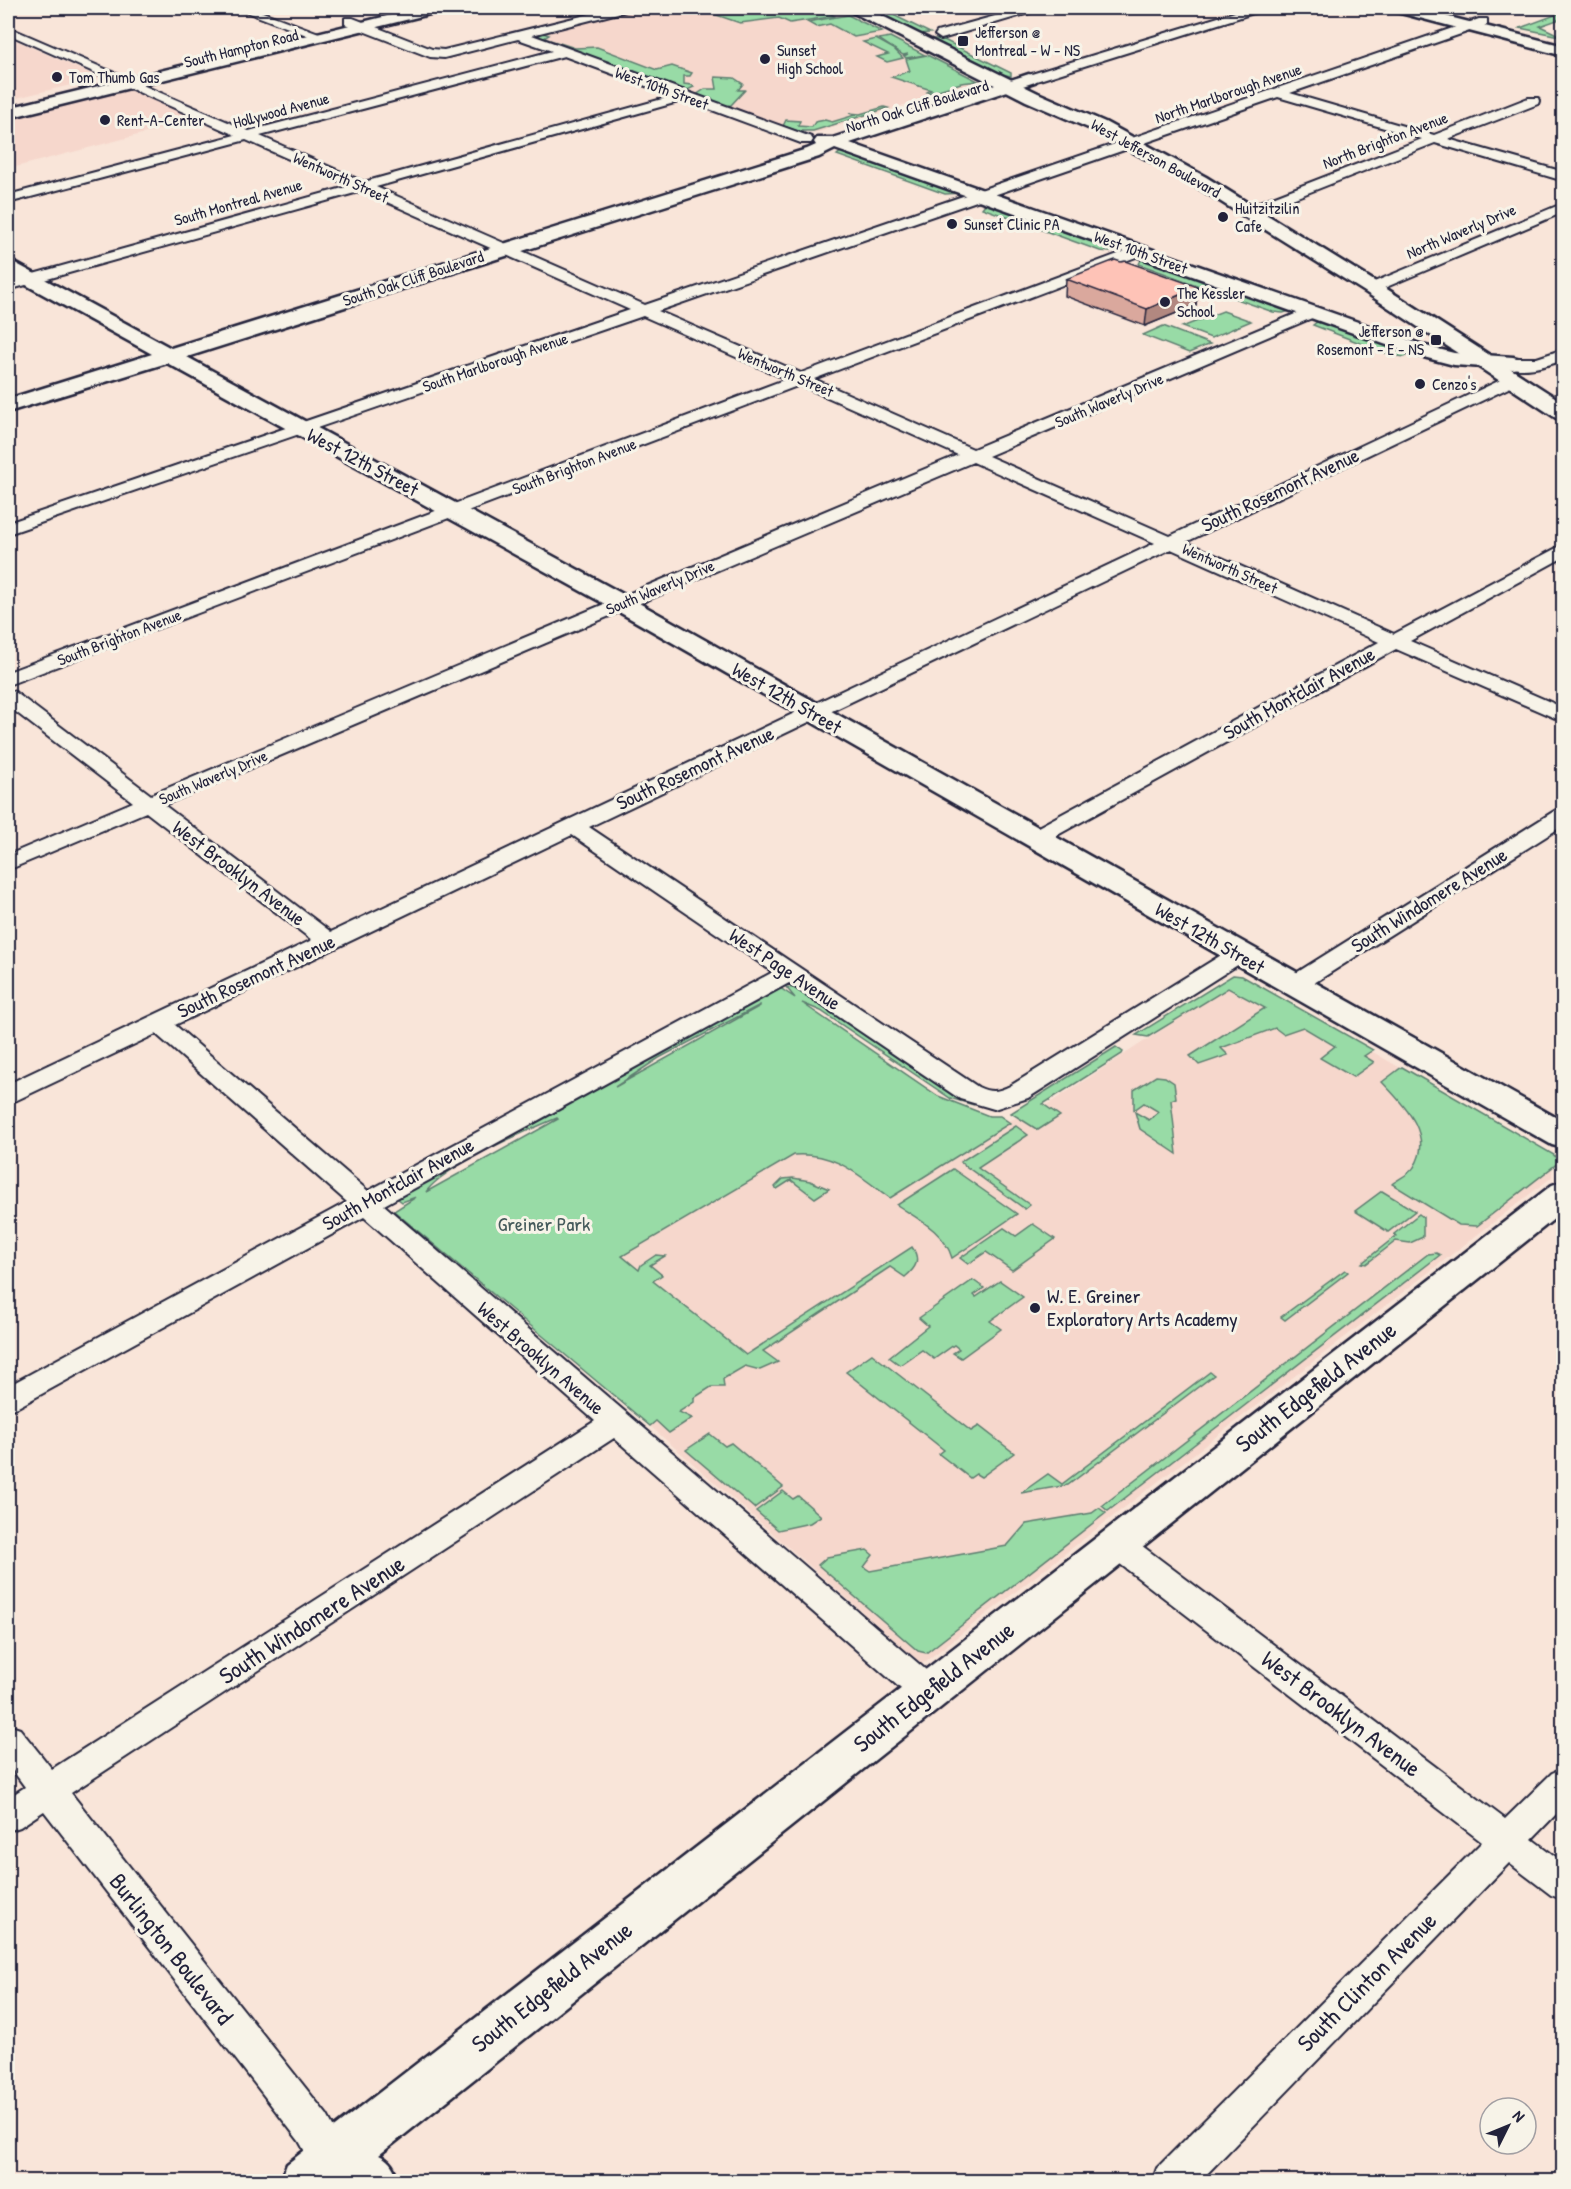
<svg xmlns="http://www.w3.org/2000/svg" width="1571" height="2189" font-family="'Patrick Hand',sans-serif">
<rect width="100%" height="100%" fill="#f9e5d9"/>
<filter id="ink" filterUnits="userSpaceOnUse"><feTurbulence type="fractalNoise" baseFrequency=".0167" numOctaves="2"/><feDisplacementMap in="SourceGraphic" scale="12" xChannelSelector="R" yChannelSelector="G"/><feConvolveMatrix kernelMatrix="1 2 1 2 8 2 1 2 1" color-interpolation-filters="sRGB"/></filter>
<g filter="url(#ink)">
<!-- built -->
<g fill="#f6d7cc">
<polygon points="640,8 834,8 980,81 819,132 796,132 532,35"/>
<polygon points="8,37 100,78 8,100"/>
<polygon points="129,88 199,119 8,169 8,118"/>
<polygon points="1243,977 1553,1156 1552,1177 922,1664 650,1426 753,1360 622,1256 917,1082 969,1111 1008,1121 1042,1108"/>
</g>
<!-- green -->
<g fill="#98dba6" stroke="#5d7e70" stroke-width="1.5" fill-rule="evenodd">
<polygon points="696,8 820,8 835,16 790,23 779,18 740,23"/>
<polygon points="862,8 879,8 930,33 916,34"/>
<polygon points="1563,12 1563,18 1540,26 1561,36 1559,36 1520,28"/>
<polygon points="848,15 882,32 854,37 830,24 816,27 807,22"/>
<polygon points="543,33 549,35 544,38 575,48 597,47 657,70 672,66 692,73 690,76 684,76 684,84 692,85 694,87 685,91 536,37"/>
<polygon points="890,37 925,55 906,58 904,56 908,54 903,55 879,39"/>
<polygon points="876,39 894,49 903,58 887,62 877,57 888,54 863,42"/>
<polygon points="931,39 942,39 1011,73 1011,76 1001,74 930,41"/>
<polygon points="927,55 978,81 961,83 929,93 927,92 931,90 928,89 891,77 910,71 906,59"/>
<polygon points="715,77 734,78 743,84 738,90 745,90 731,105 727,106 696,95 705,89 717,89"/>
<polygon points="884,107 888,108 813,131 798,131 783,126 786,120 800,121 798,126 812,127 815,122 825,120 832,122 855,115 849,113 860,114"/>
<polygon points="842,151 962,193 945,194 837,155"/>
<polygon points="986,203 993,203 1118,248 1118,250 1110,252 1100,251 982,208"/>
<polygon points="1146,259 1223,284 1210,290 1139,264 1141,260"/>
<polygon points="1226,285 1289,309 1290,311 1283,313 1273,312 1214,291"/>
<polygon points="1223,311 1251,321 1211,338 1182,327"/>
<polygon points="1318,321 1324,321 1411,353 1405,357 1391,355 1313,325"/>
<polygon points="1163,326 1210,344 1189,353 1143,335"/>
<polygon points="1233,975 1242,976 1373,1050 1364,1056 1374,1062 1353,1077 1320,1058 1335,1046 1303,1027 1283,1034 1275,1028 1221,1048 1228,1055 1199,1065 1190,1056 1265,1008 1228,988 1148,1037 1136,1035"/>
<path d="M786,987L799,989L974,1105L950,1098L821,1011L802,1003L938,1096L989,1116H1000L1010,1123L890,1198C858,1175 836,1152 794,1155L622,1256L639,1270L641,1265L656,1255L665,1256L650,1265L662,1275L653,1281L746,1355L912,1247C921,1260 916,1268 905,1277L890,1267L763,1351L778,1362L760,1370L745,1366L723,1379L724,1387H711L694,1398V1402L679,1412L692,1418L669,1433L656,1421L650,1426L394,1211L416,1197L402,1202L397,1198L780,988L795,998ZM760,1005V1006L615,1087L659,1058ZM557,1118L558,1119L426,1192C444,1166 526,1131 557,1118Z"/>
<polygon points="1116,1047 1123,1052 1122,1054 1043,1104 1060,1116 1038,1130 1011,1113"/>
<path d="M1402,1067L1554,1155L1559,1162L1477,1226L1459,1225L1392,1184C1398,1179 1410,1174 1414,1167C1435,1134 1402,1103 1382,1082Z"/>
<polygon points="1156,1076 1165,1077 1174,1083 1176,1098 1171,1100 1177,1154 1140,1129 1135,1112 1149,1120 1159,1112 1144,1103 1134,1110 1134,1090"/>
<polygon points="1016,1126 1028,1135 978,1168 1030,1205 1025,1209 960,1162"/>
<path d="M953,1169L1017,1214L952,1258C944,1231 918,1219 897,1205Z"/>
<polygon points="793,1178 810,1181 829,1189 815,1198 791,1180 777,1189 775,1187 783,1179"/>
<polygon points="1382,1191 1415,1211 1388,1232 1355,1211"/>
<polygon points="1419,1214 1423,1217 1423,1237 1410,1243 1396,1241 1366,1264 1362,1263 1396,1236 1394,1234"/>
<polygon points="1033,1224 1055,1239 1012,1270 986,1252 968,1264 960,1258 1004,1228 1016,1236"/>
<polygon points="1436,1253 1440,1255 1108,1511 1102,1506 1428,1254"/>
<polygon points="1345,1270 1348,1272 1285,1320 1281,1317"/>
<polygon points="973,1280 984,1288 974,1295 976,1297 1000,1281 1023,1297 990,1321 1001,1329 961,1358 953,1353 959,1349 954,1345 934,1359 922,1350 900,1365 889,1357 928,1326 919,1318"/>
<polygon points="872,1354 971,1431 979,1426 1014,1453 981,1477 976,1474 970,1478 939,1454 944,1450 846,1372"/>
<polygon points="1210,1372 1214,1375 1068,1485 1021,1493 1048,1474 1062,1484"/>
<polygon points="710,1434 725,1446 731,1443 783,1487 754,1508 686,1450"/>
<polygon points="783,1491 793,1499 798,1496 821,1516 810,1523 778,1530 756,1511"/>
<polygon points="1099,1508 1106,1513 926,1653 918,1651 818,1565 827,1557 867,1550 873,1555 864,1567 870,1571 1007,1546 1026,1524 1092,1513"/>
</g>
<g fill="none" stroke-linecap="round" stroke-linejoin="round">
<defs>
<g id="minor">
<polygon points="236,8 252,8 327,36 325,39 317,39"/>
<path d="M614,8H632L630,10L532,35L811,137L813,140L811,143H801L685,100L376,187L645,305L1479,19H1487V25L1290,93L1434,135L1528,98H1538L1539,101L1538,104L1448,139L1564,172V181L1435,143L1254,214H1244L1242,211L1244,208L1422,139L1278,97L658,311L801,373L1134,248H1144L1146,251L1144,254L814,379L973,449L1307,309H1319L1321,312L1319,315L988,456L1170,536L1507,377H1519L1521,380L1519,383L1186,542L1394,634L1564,544V557L1410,641L1564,708V722L1396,649L1043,843L1035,845L1027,843L1024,838L1027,833L1379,642L1171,549L589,827L978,1087C991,1093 997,1092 1010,1086L1231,949L1239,947L1247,949L1251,954L1247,959L1028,1098L994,1109L960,1099L789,983L384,1205L940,1682L945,1692L940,1702L928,1706L916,1702L614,1438L71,1793L327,2115L352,2161L346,2175L332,2180L318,2175L299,2141L44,1811L20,1827L8,1831V1798L25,1787L8,1764V1725L20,1729L52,1769L595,1421L364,1217L18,1407L8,1410V1386L347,1202L156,1034L17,1100L8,1102V1084L312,940L146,812L8,870V855L133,802L8,706V690L15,692L151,795L958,455L800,385L8,685V672L786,379L643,316L8,534V523L630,310L362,191L8,290V281L350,186L246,140L8,203V195L235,135L8,34V27L249,131L552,51L518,39L444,58L430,57L345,24V18H353L432,49L444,50ZM564,56L673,96L364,182L260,136ZM973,462L1155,543L331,932L164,805ZM572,835L773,972L368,1191L175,1025Z"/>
<polygon points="1024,8 1041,8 1039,10 945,38 941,39 935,35 937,32"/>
<polygon points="1248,8 1265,8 1263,10 1033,82 1025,82 1023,79 1025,76"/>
<polygon points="1564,203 1564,212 1377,291 1372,293 1364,288 1367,285"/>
<path d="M1564,349V360C1549,365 1516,376 1505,363L1513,358H1537Z"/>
<polygon points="1564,809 1564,825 1303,990 1294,992 1285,990 1282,985 1285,980 1556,810"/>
<polygon points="1118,1533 1129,1536 1505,1819 1552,1773 1564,1768 1564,1806 1532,1839 1564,1863 1564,1900 1551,1895 1509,1863 1199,2182 1152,2182 1157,2168 1482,1842 1107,1554 1102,1545 1107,1536"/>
</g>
<g id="tertiary">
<polygon points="1029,74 1037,79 1035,82 850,143 1426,346 1454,353 1513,357 1520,359 1524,363 1520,367 1513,369 1454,365 1412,354 835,149 819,157 187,357 630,598 1564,1122 1564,1148 1552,1145 612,608 167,363 8,412 8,399 152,354 8,275 8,261 15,263 171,348 807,149 816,145 814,142 817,138 833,138"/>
<path d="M1564,1181V1211L379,2155C392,2161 394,2169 399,2182H280L287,2164L1552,1185Z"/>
</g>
<g id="secondary">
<polygon points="420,8 445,8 442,11 8,118 8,108"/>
<polygon points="847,8 866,8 1038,93 1105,122 1206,177 1379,284 1564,403 1564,419 1556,418 1365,292 1194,185 1093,130 1026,101 850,11"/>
<polygon points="1390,8 1414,8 1564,46 1564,56 1393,11"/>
</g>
</defs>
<!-- minor casing -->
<use href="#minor" stroke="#22223b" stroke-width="4"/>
<!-- tertiary casing -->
<use href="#tertiary" stroke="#22223b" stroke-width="5"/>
<!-- secondary casing -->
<use href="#secondary" stroke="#22223b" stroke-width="5"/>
<!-- minor -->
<use href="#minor" fill="#f7f3e8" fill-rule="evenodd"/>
<!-- tertiary -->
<use href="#tertiary" fill="#f7f3e8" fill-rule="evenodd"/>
<!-- secondary -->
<use href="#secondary" fill="#f7f3e8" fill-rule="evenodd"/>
</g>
<!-- wall -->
<polygon fill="#daa89d" stroke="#22223b" stroke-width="1.5" points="1066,279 1198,287 1196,305 1145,326 1065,296"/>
<!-- shaded-wall -->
<polygon fill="#b28880" stroke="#22223b" stroke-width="1.5" points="1198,287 1196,305 1145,326 1147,309"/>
<!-- building -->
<polygon fill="#fec3b7" stroke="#22223b" stroke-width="1.5" points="1115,260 1121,262 1125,261 1198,287 1147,309 1066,279"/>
</g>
<!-- markers -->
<g fill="#22223b" stroke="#f7f3e8" stroke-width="2">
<rect x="957" y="35" width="12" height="12" rx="3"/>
<circle cx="765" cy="59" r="6"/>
<circle cx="57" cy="77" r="6"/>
<circle cx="105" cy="120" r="6"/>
<circle cx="1223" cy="217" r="6"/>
<circle cx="952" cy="224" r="6"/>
<circle cx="1165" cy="302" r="6"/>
<rect x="1430" y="334" width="12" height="12" rx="3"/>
<circle cx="1420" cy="384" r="6"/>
<circle cx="1035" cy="1308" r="6"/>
</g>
<g text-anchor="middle" stroke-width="6" stroke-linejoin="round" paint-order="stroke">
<!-- far-poi labels -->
<g font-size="16" fill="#22223b" stroke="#f7f3e8" text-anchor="start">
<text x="975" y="38">Jefferson @<tspan x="975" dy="18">Montreal - W - NS</tspan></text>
<text x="777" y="56">Sunset<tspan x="777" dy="18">High School</tspan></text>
<text x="69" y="83">Tom Thumb Gas</text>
<text x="117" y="126">Rent-A-Center</text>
<text x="1235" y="214">Huitzitzilin<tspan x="1235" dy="18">Cafe</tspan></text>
<text x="964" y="230">Sunset Clinic PA</text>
<text x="1177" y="299">The Kessler<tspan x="1177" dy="18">School</tspan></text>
<text x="1424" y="337" text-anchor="end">Jefferson @<tspan x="1424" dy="18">Rosemont - E - NS</tspan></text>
<text x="1432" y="390">Cenzo's</text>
</g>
<!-- far-street labels -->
<g font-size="16" fill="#22223b" stroke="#f7f3e8">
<text transform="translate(241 48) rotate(-14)" y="6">South Hampton Road</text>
<text transform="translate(662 88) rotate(20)" y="6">West 10th Street</text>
<text transform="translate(1228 93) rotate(-19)" y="6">North Marlborough Avenue</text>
<text transform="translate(917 106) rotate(-17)" y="6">North Oak Cliff Boulevard</text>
<text transform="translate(281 110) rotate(-15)" y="6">Hollywood Avenue</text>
<text transform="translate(1385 140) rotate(-21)" y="6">North Brighton Avenue</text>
<text transform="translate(1156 158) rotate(29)" y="6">West Jefferson Boulevard</text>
<text transform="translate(341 177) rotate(24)" y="6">Wentworth Street</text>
<text transform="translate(238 202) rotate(-16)" y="6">South Montreal Avenue</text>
<text transform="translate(1461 231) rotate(-23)" y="6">North Waverly Drive</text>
<text transform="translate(1141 252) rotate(20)" y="6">West 10th Street</text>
<text transform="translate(413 278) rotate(-18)" y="6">South Oak Cliff Boulevard</text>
<text transform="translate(495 362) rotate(-19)" y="6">South Marlborough Avenue</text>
<text transform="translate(786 372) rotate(23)" y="6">Wentworth Street</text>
<text transform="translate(1109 400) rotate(-23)" y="6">South Waverly Drive</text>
<text transform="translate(574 466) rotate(-21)" y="6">South Brighton Avenue</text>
<text transform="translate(1230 568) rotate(24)" y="6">Wentworth Street</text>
<text transform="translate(660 587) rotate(-23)" y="6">South Waverly Drive</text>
<text transform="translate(119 637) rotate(-21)" y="6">South Brighton Avenue</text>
<text transform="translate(213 777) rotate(-23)" y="6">South Waverly Drive</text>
</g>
<!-- street labels -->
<g font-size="20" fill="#22223b" stroke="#f7f3e8">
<text transform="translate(363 462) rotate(28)" y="7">West 12th Street</text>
<text transform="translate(1280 490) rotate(-25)" y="7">South Rosemont Avenue</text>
<text transform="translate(1299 693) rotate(-29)" y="7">South Montclair Avenue</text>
<text transform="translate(787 698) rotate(30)" y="7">West 12th Street</text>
<text transform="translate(695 768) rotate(-25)" y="7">South Rosemont Avenue</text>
<text transform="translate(239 873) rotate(37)" y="7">West Brooklyn Avenue</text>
<text transform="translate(1429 900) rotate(-32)" y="7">South Windomere Avenue</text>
<text transform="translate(1210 938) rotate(30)" y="7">West 12th Street</text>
<text transform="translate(785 969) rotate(34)" y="7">West Page Avenue</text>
<text transform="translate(256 976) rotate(-25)" y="7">South Rosemont Avenue</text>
<text transform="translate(398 1184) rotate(-29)" y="7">South Montclair Avenue</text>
<text transform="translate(541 1358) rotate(41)" y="7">West Brooklyn Avenue</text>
</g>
<!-- park labels -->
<g font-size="20" fill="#455a5b" stroke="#f7f3e8">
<text x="544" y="1231">Greiner Park</text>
</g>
<!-- poi labels -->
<g font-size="20" fill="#22223b" stroke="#f7f3e8" text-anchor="start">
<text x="1047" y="1303">W. E. Greiner<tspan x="1047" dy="23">Exploratory Arts Academy</tspan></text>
</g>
<!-- near-street labels -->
<g font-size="24" fill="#22223b" stroke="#f7f3e8">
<text transform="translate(1316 1387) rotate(-38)" y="8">South Edgefield Avenue</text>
<text transform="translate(312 1620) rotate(-33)" y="8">South Windomere Avenue</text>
<text transform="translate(934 1687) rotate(-38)" y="8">South Edgefield Avenue</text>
<text transform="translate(1341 1714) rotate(37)" y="8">West Brooklyn Avenue</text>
<text transform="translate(171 1949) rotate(52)" y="8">Burlington Boulevard</text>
<text transform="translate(1367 1982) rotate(-45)" y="8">South Clinton Avenue</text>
<text transform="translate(552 1987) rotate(-38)" y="8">South Edgefield Avenue</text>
</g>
</g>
<!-- margin -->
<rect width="1571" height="2189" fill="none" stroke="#f7f3e8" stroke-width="30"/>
<rect x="15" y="15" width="1541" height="2159" fill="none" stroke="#22223b" stroke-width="2" filter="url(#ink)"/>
<!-- north arrow -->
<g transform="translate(1508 2126) rotate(47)"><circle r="28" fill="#f7f3e8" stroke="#a29fa3" stroke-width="1.5"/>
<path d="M0-4.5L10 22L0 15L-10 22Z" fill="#22223b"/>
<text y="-9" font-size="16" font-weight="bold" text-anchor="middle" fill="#22223b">N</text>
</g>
</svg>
